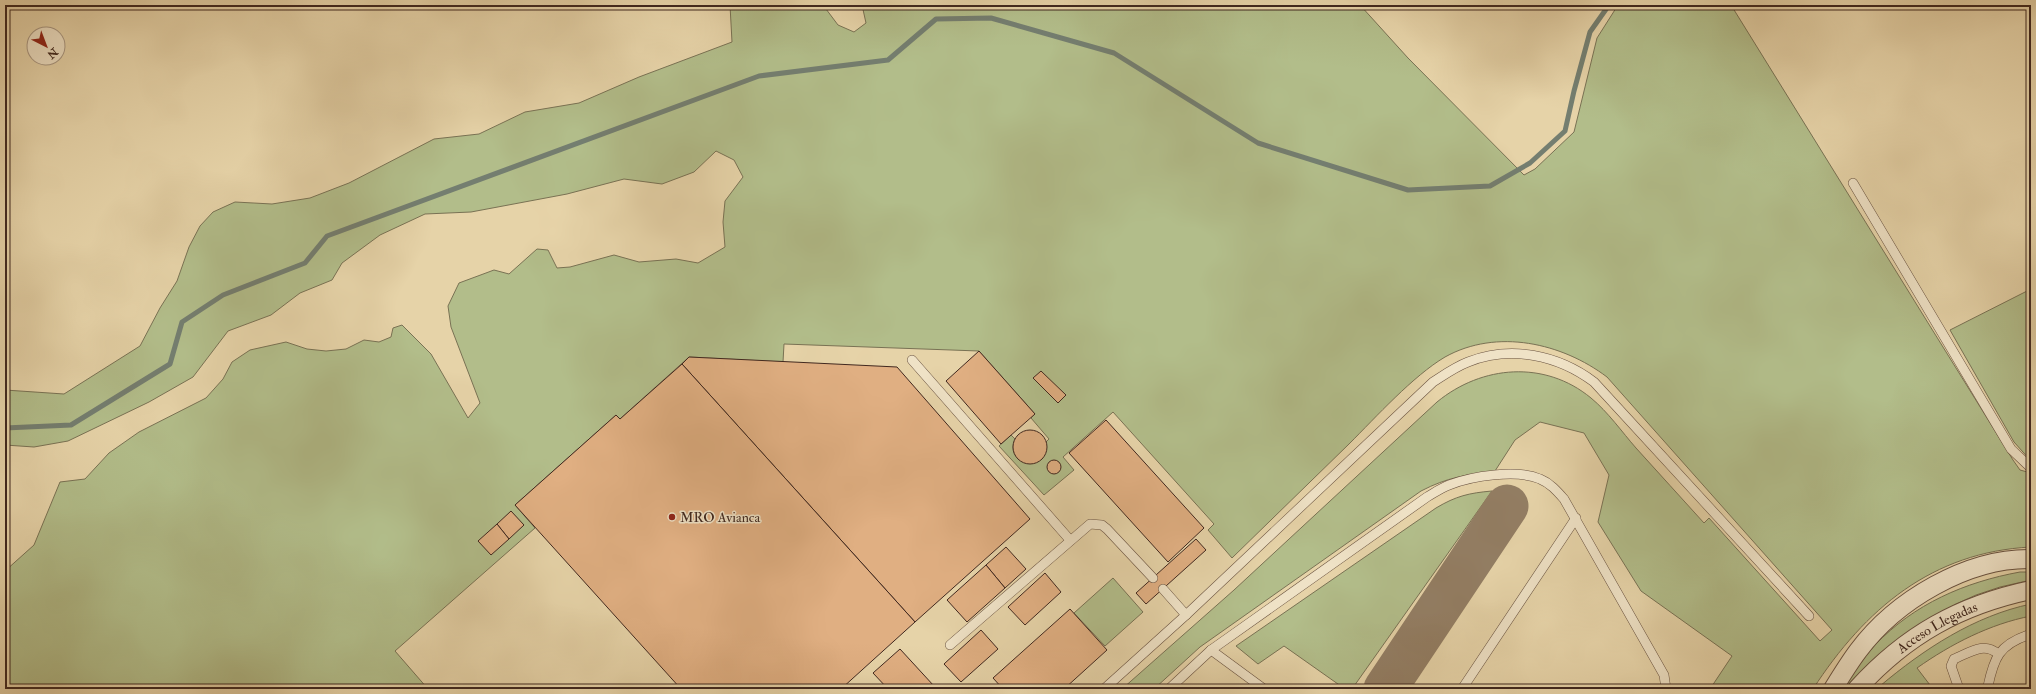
<svg xmlns="http://www.w3.org/2000/svg" width="2036" height="694" font-family="'IM FELL Double Pica',serif">
<rect width="100%" height="100%" fill="#e6d3a8"/>
<filter id="stains"><feTurbulence type="fractalNoise" baseFrequency=".005" numOctaves="4"/><feColorMatrix values="0 0 0 0 .2 0 0 0 0 .09 0 0 0 0 .02 0 0 0 .5 -.17"/></filter>
<radialGradient id="worn" r=".72"><stop offset=".6" stop-color="#630" stop-opacity="0"/><stop offset="1" stop-color="#630" stop-opacity=".3"/></radialGradient>
<!-- green -->
<g fill="#b2bd8a" stroke="#797254">
<path d="M730,5H823L838,25L854,32L866,23L862,5H1360L1408,58L1524,175L1535,169L1574,132L1597,38L1618,5H1731L2013,460L2020,470L2031,473V547C1932,552 1865,609 1813,689H1710L1732,656L1641,591L1598,522L1609,475L1584,433L1540,422L1515,440L1495,471C1466,475 1448,477 1421,491L1200,647L1154,689H1122L1234,590L1437,402C1482,365 1545,360 1591,398C1608,412 1622,432 1636,448C1659,473 1681,498 1704,523L1709,518L1820,641L1832,630L1607,377C1562,343 1497,328 1445,357C1413,376 1376,417 1349,444C1310,482 1271,520 1232,558L1208,530L1214,524L1113,412L1063,457L1074,470L1044,495L999,446L1011,435L1015,439C1003,467 1051,473 1046,442L1049,439L1031,418L1035,414L979,351L784,344L783,362L689,357L620,419L616,415L515,505L535,528L395,651L428,689H5V571L34,545L60,482L85,479L109,453L139,432L206,398L223,379L232,362L250,350L286,342L307,349L326,351L346,349L364,340L379,342L391,337L393,328L402,325L431,354L468,418L480,403L451,327L448,306L459,283L494,270L509,274L537,249L548,250L557,268L570,267L614,255L639,262L676,259L698,263L725,247L723,222L725,201L743,177L734,160L716,151L694,172L662,184L624,179L567,194L471,212L425,214L380,235L342,263L332,280L300,293L271,315L228,331L193,377L149,402L68,441L34,447L5,445V390L64,394L140,346L160,308L177,281L189,247L200,226L213,212L235,202L272,204L310,198L349,183L434,139L479,134L525,112L579,103L639,77L732,42Z"/>
<polygon points="2031,289 2031,461 2014,442 1950,330"/>
<path d="M1492,491L1352,689H1345L1284,646L1258,664L1236,646L1436,508C1456,496 1469,493 1492,491Z"/>
<path d="M2020,572H2031V580L2000,587L1976,595L1956,604L1918,627L1853,689H1842C1853,674 1863,658 1875,645C1914,604 1965,582 2020,572Z"/>
<polygon points="1113,578 1143,612 1105,646 1074,613"/>
<path d="M2031,604V616C1990,624 1951,644 1917,668L1933,689H1883L1880,686C1924,649 1974,616 2031,604Z"/>
</g>
<g fill="none" stroke-linecap="round" stroke-linejoin="round">
<!-- stream -->
<polyline stroke="#747e70" stroke-width="5" points="5,428 71,425 170,364 182,322 223,295 305,263 327,236 759,76 888,60 936,19 991,18 1114,53 1258,143 1408,190 1490,186 1530,163 1565,131 1574,91 1590,32 1609,5"/>
<!-- taxiway -->
<polyline stroke="#937e64" stroke-width="43" points="1385,689 1507,506"/>
</g>
<!-- building -->
<g fill="#e0af82" stroke="#40281f">
<polygon points="979,351 1035,414 1001,444 946,381"/>
<polygon points="689,357 897,367 1030,519 915,622 682,364"/>
<polygon points="682,364 915,622 841,689 681,689 515,505 616,415 620,419"/>
<polygon points="1041,371 1066,395 1058,403 1033,378"/>
<polygon points="1106,420 1204,528 1168,562 1069,453"/>
<circle cx="1030" cy="447" r="17"/>
<circle cx="1054" cy="467" r="7"/>
<polygon points="511,511 524,525 509,539 497,524"/>
<polygon points="497,524 509,539 491,555 478,541"/>
<polygon points="1196,539 1206,550 1146,604 1136,593"/>
<polygon points="1006,547 1026,569 1005,588 986,565"/>
<polygon points="986,565 1005,588 967,622 947,600"/>
<polygon points="1045,573 1061,592 1025,625 1008,607"/>
<polygon points="1070,609 1107,650 1064,689 1003,689 993,678"/>
<polygon points="981,630 998,649 961,682 944,664"/>
<polygon points="900,649 934,686 931,689 888,689 873,673"/>
</g>
<g fill="none" stroke-linecap="round" stroke-linejoin="round">
<defs>
<g id="lane">
<polyline points="1853,183 2011,449 2031,468"/>
<polyline points="912,360 1070,540"/>
<polyline points="1163,589 1186,615"/>
<polyline points="950,645 1090,524 1102,525 1107,529 1153,578"/>
<polyline points="1211,650 1264,689"/>
<path d="M1104,689L1186,615L1433,382C1444,375 1455,367 1468,362C1511,345 1558,355 1594,382L1809,616"/>
<path d="M1169,689L1211,650L1427,497C1434,493 1441,488 1449,485C1472,476 1517,469 1540,479C1550,483 1557,491 1564,499L1664,675L1666,689"/>
<polyline points="1462,689 1576,518"/>
<path d="M1959,689L1951,666L1954,659C1969,653 1984,641 1998,654"/>
<path d="M1989,689L1988,686C1994,658 1999,645 2028,635L2031,639"/>
</g>
<g id="street">
<path d="M1833,689C1841,676 1849,663 1858,651C1896,600 1967,558 2031,559"/>
<path id="s1" d="M1857,689C1906,635 1960,605 2031,590"/>
</g>
</defs>
<!-- lane casing -->
<use href="#lane" stroke="#6a5341" stroke-width="10"/>
<!-- street casing -->
<use href="#street" stroke="#6a5341" stroke-width="20"/>
<!-- lane -->
<use href="#lane" stroke="#efe2c6" stroke-width="9"/>
<!-- street -->
<use href="#street" stroke="#efe2c6" stroke-width="18"/>
</g>
<!-- markers -->
<circle fill="#8f2418" stroke="#efe2c6" stroke-width="1.5" cx="672" cy="517" r="4"/>
<g text-anchor="middle" stroke-width="3" stroke-linejoin="round" paint-order="stroke">
<!-- poi labels -->
<g font-size="14" fill="#40281f" stroke="#efe2c6" text-anchor="start">
<text x="680" y="522">MRO Avianca</text>
</g>
<!-- street labels -->
<g font-size="14" fill="#40281f" stroke="#efe2c6">
<text dy="5" stroke="none"><textPath href="#s1" startOffset="102">Acceso Llegadas</textPath></text>
</g>
</g>
<!-- margin -->
<rect width="2036" height="694" fill="none" stroke="#e6d3a8" stroke-width="20"/>
<rect x="6" y="6" width="2024" height="682" fill="none" stroke="#40281f" stroke-width="2"/>
<rect x="10" y="10" width="2016" height="674" fill="none" stroke="#40281f"/>
<!-- north arrow -->
<g transform="translate(46 46) rotate(138)"><circle r="19" fill="#efe2c6" stroke="#a99883"/>
<path d="M0-3L7 15L0 10L-7 15Z" fill="#8f2418"/>
<text y="-6" font-size="11" font-weight="bold" text-anchor="middle" fill="#40281f">N</text>
</g>
<rect width="100%" height="100%" filter="url(#stains)"/>
<rect width="100%" height="100%" fill="url(#worn)"/>
</svg>
